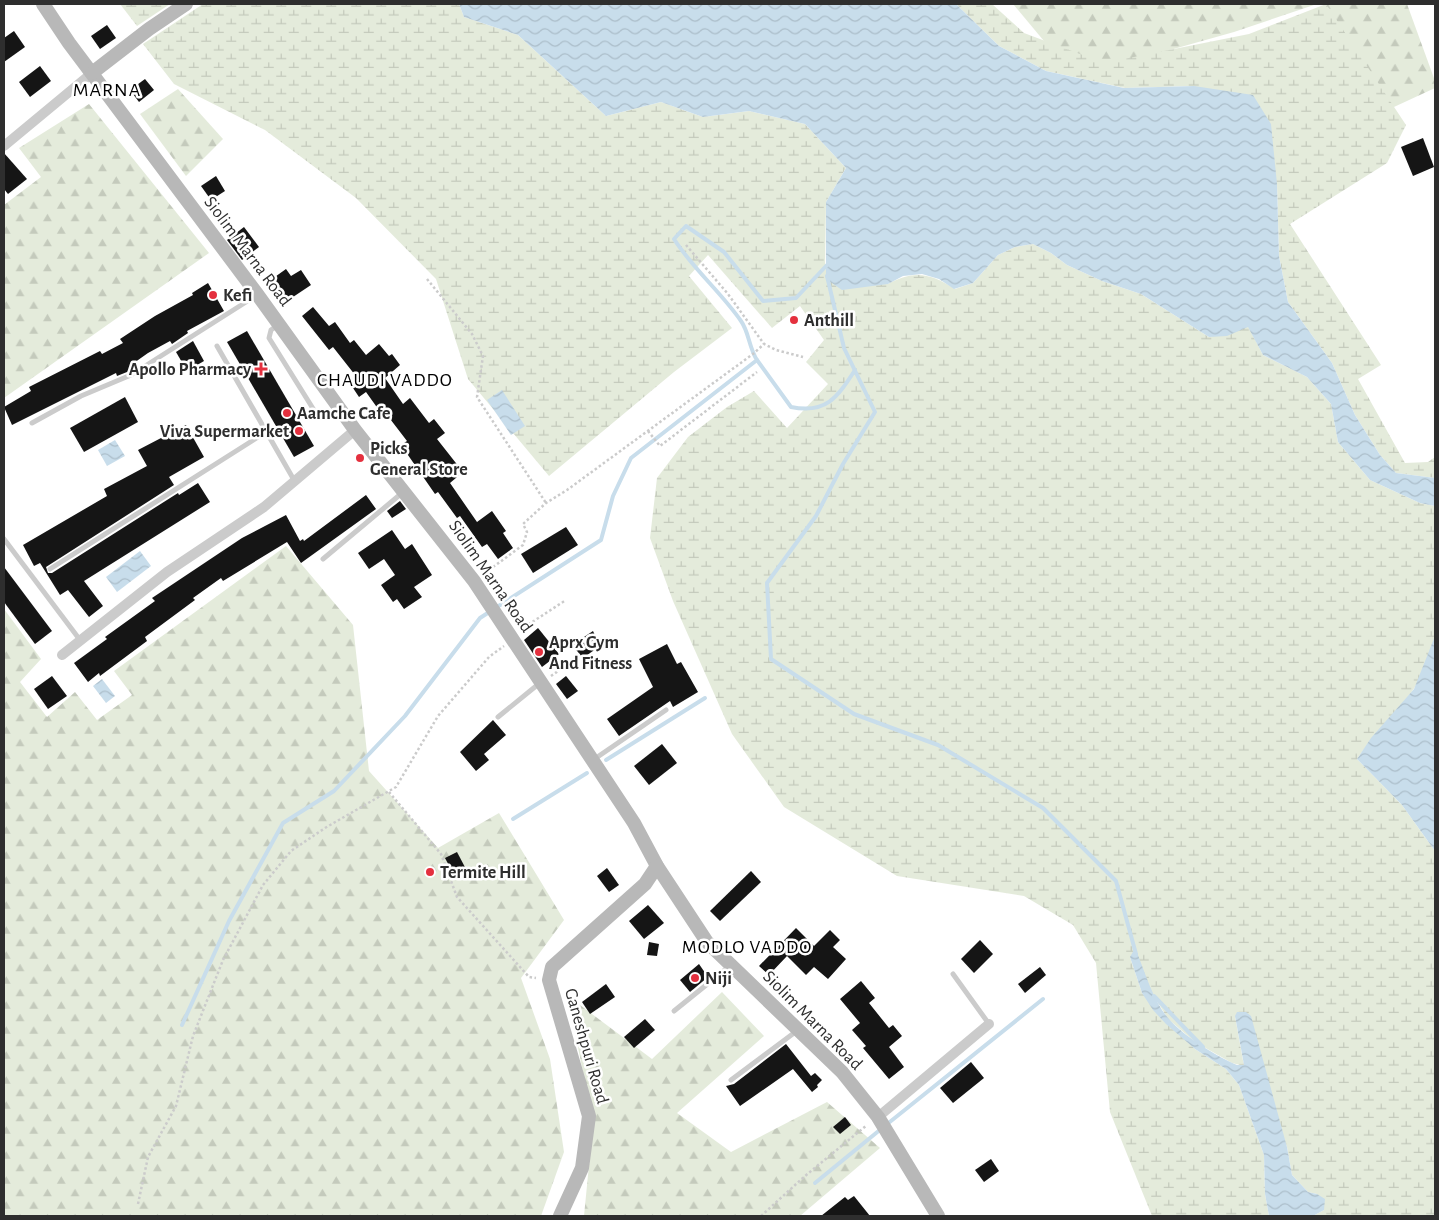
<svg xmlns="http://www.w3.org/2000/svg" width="1439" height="1220" font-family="'Alegreya Sans',sans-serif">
<defs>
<pattern id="forest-firs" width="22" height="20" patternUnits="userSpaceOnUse" patternTransform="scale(1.25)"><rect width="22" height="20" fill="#e4ebdb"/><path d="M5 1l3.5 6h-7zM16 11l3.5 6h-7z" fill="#c4cabc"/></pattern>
<pattern id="wetland-marsh" width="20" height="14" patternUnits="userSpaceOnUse" patternTransform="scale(1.25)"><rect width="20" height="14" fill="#e4ebdb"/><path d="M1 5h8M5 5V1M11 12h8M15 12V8" fill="none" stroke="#c4cabc"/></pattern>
<pattern id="water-waves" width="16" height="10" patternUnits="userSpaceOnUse" patternTransform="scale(1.25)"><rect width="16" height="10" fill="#c8ddeb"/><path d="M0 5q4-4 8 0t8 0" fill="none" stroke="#acbeca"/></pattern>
</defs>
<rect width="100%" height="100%" fill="#fff"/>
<!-- forest -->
<g fill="url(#forest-firs)">
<polygon points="1013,4 1317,4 1234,32 1074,77"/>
<polygon points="1326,4 1407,4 1435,81 1435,88 1381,113"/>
<polygon points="178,89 223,139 186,176 140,114"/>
<polygon points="89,104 209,253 4,398 4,205 41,177 19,148"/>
<polygon points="286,546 353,625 369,771 438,848 499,813 564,920 521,978 550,1059 564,1152 541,1216 4,1216 4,609 41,659 20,682 47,717 75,692 97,720 132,695 114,671"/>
<polygon points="722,992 764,1036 677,1113 731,1152 827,1102 880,1148 800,1216 584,1216 593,1124 568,996 652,1059"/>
</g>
<!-- wetland -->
<g fill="url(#wetland-marsh)">
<polygon points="120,4 170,4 137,26"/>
<path d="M203,4H459L464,17L518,35L606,116L661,102L703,117L749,111L805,124L846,168L826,202L825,269L888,284C914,270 930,273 955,289L973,283L998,255L1015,247L1033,244L1051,253L1067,265L1102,281L1141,294L1209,337L1248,326L1263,355L1307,377L1331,404L1338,442L1370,480L1420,503L1435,506V636C1430,653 1424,675 1413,690C1396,714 1374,734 1357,759L1402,805L1435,851V1216H1313L1324,1210L1317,1194L1308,1192L1292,1175L1287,1147L1235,1016L1244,1066L1232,1063L1195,1042L1168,1019L1130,957L1142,993L1195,1049L1226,1069L1239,1085L1264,1155L1265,1194L1269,1216H1152L1110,1112L1096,963L1073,925L1024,896L897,876L784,807L732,734L673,601L650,538L657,478L688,437L727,407L754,391L787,428L828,384L806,362L824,340L800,306L772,328L708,255L689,276L732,328L674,372L549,476L468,379L436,279L356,198L265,130L174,84L143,44Z"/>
<polygon points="956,4 992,4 1024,33 1104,63 1249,34 1326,4 1406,125 1387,163 1290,224 1381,365 1358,379 1405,463 1428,462 1435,457 1435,478 1396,473 1380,455 1355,415 1332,363 1288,302 1279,256 1277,184 1194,86 1125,88 1046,71 999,46"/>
</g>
<!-- water -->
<g fill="url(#water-waves)">
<polygon points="459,4 956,4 999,46 1046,71 1124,88 1194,86 1253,95 1271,124 1277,184 1279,256 1288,302 1332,363 1355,415 1380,455 1396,473 1435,478 1435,506 1420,503 1370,480 1338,442 1331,404 1307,377 1263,355 1248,327 1227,336 1209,337 1141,294 1102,281 1067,265 1051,253 1033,244 1015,247 998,255 973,283 954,289 939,279 922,274 903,276 888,284 842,290 826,279 826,202 846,168 805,124 749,111 703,117 661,102 606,116 518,35 464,17"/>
<polygon points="502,390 525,426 511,435 487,400"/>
<polygon points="115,440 125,456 107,466 98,450"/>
<polygon points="140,551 151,566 117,592 106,577"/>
<polygon points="1435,636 1435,851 1402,805 1357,759 1371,738 1414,689"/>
<polygon points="102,679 115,696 106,703 93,686"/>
<path d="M1135,948C1145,971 1152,999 1168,1018C1181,1034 1217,1057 1237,1065H1244L1235,1016L1237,1012H1246L1251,1016L1287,1147L1292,1175L1308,1192L1317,1194L1325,1199L1324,1210L1313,1216H1269L1265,1194L1264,1155L1239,1085L1226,1069L1195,1049L1166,1024L1153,1010L1142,993L1130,957Z"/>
</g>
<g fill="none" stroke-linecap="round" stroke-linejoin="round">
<!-- stream -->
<g stroke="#c8ddeb" stroke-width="4">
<polyline points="827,276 844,348 875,412 843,464 816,516 767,583 771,659 854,714 938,745 1043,808 1116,881 1136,954"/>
<path d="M757,360L791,407C826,414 837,398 855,370"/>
<polyline points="606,760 705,698"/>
<polyline points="513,819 587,773"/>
<polyline points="1154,996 1203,1047"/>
<path d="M182,1025L229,921L283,823L334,791L405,716L480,618L601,540L613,496L631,458L757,360C749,348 749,332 741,321C721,292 693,269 674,239L686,226L724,252L763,301L796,298L827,265"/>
<polyline points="886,1125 1043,999"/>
<polyline points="815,1183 881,1129"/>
</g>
</g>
<!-- building -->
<g fill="#151515">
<polygon points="107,25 116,38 100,49 91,36"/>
<polygon points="14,31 25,47 4,62 4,38"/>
<polygon points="40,66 51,81 30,97 19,82"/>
<polygon points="145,79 154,90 139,102 130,90"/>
<polygon points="1423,138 1434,167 1413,176 1401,147"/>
<polygon points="4,153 27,179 8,194 4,189"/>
<polygon points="216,176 225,191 211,200 201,186"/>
<polygon points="244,227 259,247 242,260 227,240"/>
<polygon points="286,269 291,276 301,270 311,285 287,301 272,279"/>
<polygon points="208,283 224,311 187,331 188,333 172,344 170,341 148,353 131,365 133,369 127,372 117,376 116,373 12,425 4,407 31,391 29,387 100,351 102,354 123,343 120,339 155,316 193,295 192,293"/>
<polygon points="313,307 329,326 335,322 350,343 354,340 366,355 379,344 389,356 392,354 400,365 385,378 403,404 410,398 429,423 434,419 445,433 437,439 463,472 450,483 477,522 492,511 506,531 503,533 513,548 498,559 487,544 482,547 460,516 457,518 438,492 435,494 401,445 407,441 384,411 381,413 366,392 359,397 351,385 359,380 333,347 329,350 302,316"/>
<polygon points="247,331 314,446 294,457 227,342"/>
<polygon points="193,341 204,361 187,371 176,352"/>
<polygon points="125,397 138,422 84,452 70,428"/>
<polygon points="186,425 204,457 169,477 174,485 46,567 48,573 52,573 178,493 179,495 198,483 210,502 84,581 103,606 89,617 68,590 60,595 40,563 34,566 23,545 107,496 104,489 147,466 138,450"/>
<polygon points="366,495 376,509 301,563 287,542 223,581 221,578 193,598 195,600 145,637 147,641 100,676 99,673 88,682 74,663 107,639 105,637 155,601 152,598 242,538 286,515 300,541 303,539 304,541"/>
<polygon points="400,501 406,509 392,518 387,511"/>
<polygon points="566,527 578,545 533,573 521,554"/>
<polygon points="392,530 405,549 412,544 432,575 414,587 422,597 404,609 397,599 393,602 381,585 395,575 384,559 369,569 358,553"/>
<polygon points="4,567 52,631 35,644 4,602"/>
<polygon points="538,628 559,654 542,667 524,640"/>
<polygon points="593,631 600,646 583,658 572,645"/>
<polygon points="667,644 677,664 681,662 698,692 673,707 670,701 619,736 607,719 653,687 639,659"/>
<polygon points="52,676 67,696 48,709 34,689"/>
<polygon points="566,676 578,691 567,699 556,684"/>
<polygon points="493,720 506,735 484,754 489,760 476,771 460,752"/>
<polygon points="662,744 677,763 649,785 634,766"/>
<polygon points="457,852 467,871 455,877 445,858"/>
<polygon points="607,868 619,885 609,892 597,876"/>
<polygon points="751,871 761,882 720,921 710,911"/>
<polygon points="648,905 664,923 644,939 629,921"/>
<polygon points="796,928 814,946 830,930 840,940 833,947 846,959 828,979 814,967 806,975 787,956 769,975 759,966"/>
<polygon points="980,940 993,954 974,973 961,959"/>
<polygon points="649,942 659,944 657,956 647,955"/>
<polygon points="699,964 708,977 690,992 680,980"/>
<polygon points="1040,967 1046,975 1025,993 1018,984"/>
<polygon points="861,981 875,998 869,1003 889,1028 893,1025 902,1036 889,1047 904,1067 889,1079 863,1048 866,1046 852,1030 860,1023 840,999"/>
<polygon points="606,984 615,997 590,1014 582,1002"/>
<polygon points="645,1019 655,1030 634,1048 624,1037"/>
<polygon points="786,1044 811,1076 815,1073 822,1080 817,1085 818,1087 812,1092 793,1069 740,1106 726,1086 734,1084"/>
<polygon points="971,1062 984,1078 953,1103 940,1088"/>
<polygon points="845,1117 851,1125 840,1134 833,1127"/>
<polygon points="991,1159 999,1171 984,1182 975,1170"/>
<polygon points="854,1196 870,1216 821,1216 845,1197 848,1200"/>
</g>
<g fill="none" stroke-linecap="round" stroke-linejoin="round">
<!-- path -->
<g stroke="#cbcbcb" stroke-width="2.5" stroke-dasharray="2.5 2.5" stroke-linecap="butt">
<polyline points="686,245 728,294 764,344"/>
<polyline points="427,279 472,334 483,356 477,397 546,503"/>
<polyline points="648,431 660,446 757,372"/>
<polyline points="485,573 523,545 527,532 523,524 546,503 567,490 753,354 764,344 776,350 803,357"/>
<polyline points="520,630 566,600"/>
<polyline points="551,676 575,659"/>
<polyline points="389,792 441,854 457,897 529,977 536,978"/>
<polyline points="138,1204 148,1157 176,1106 193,1036 223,960 263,885 291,851 325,828 396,787 438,716 489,657 504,646"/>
<polyline points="761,1216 805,1176 867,1125"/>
</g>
<!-- lane -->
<g stroke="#cbcbcb" stroke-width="5">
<polyline points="278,325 271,330 269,338 317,415 327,415 339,408"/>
<polyline points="217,346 294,480"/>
<polyline points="32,423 81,396 131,375 257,295"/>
<polyline points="4,539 80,640"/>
<polyline points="323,559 402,493"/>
<polyline points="50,569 266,432"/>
<polyline points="498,717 541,682"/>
<polyline points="593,760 666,710"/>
<polyline points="953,974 989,1024"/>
<polyline points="674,1011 731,965"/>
<polyline points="731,1080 798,1030"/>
</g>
<!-- street -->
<g stroke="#cbcbcb" stroke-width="10">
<polyline points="4,146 92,73"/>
<polyline points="62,655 167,572 264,507 355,430"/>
<polyline points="878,1117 989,1024"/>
</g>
<!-- secondary -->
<g stroke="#b8b8b8" stroke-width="14">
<polyline points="43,4 69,43 257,294 355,430 474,581 634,823 657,866 707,942 842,1072 878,1117 938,1216"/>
<polyline points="92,73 149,29 186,4"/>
<polyline points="560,1216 582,1168 589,1116 549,980 552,967 645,884 657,866"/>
</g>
</g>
<!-- markers -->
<g fill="#e4303e" stroke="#fff" stroke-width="2">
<circle cx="213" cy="295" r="5"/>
<circle cx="794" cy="320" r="5"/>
<path d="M258.5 361.5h5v5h5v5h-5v5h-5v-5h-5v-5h5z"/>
<circle cx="287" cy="413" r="5"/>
<circle cx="299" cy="431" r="5"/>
<circle cx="360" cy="458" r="5"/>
<circle cx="539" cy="652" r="5"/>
<circle cx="430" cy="872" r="5"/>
<circle cx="695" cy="978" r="5"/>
</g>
<g text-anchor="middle" stroke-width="5" stroke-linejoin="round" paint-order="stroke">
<!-- street labels -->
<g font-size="18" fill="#2e2e2e" stroke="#fff">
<text transform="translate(248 251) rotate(53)" y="6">Siolim Marna Road</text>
<text transform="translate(491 576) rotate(55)" y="6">Siolim Marna Road</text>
<text transform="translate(813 1020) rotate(45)" y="6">Siolim Marna Road</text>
<text transform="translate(587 1046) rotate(74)" y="6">Ganeshpuri Road</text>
</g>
<!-- poi labels -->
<g font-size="18" font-weight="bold" fill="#2e2e2e" stroke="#fff" text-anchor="start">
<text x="223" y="301">Kefi</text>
<text x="804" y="326">Anthill</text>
<text x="251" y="375" text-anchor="end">Apollo Pharmacy</text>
<text x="297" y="419">Aamche Cafe</text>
<text x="289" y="437" text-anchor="end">Viva Supermarket</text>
<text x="370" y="454">Picks<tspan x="370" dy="21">General Store</tspan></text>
<text x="549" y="648">Aprx Gym<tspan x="549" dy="21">And Fitness</tspan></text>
<text x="440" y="878">Termite Hill</text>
<text x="705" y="984">Niji</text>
</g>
<!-- neighbourhood labels -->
<g font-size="19" letter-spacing="1" fill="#000" stroke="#fff">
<text x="385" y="386">CHAUDI VADDO</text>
<text x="747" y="953">MODLO VADDO</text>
</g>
<!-- quarter labels -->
<g font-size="20" letter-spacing="1" fill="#000" stroke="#fff">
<text x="107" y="96">MARNA</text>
</g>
</g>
<!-- border -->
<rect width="1439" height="1220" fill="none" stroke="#2e2e2e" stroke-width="10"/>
</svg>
